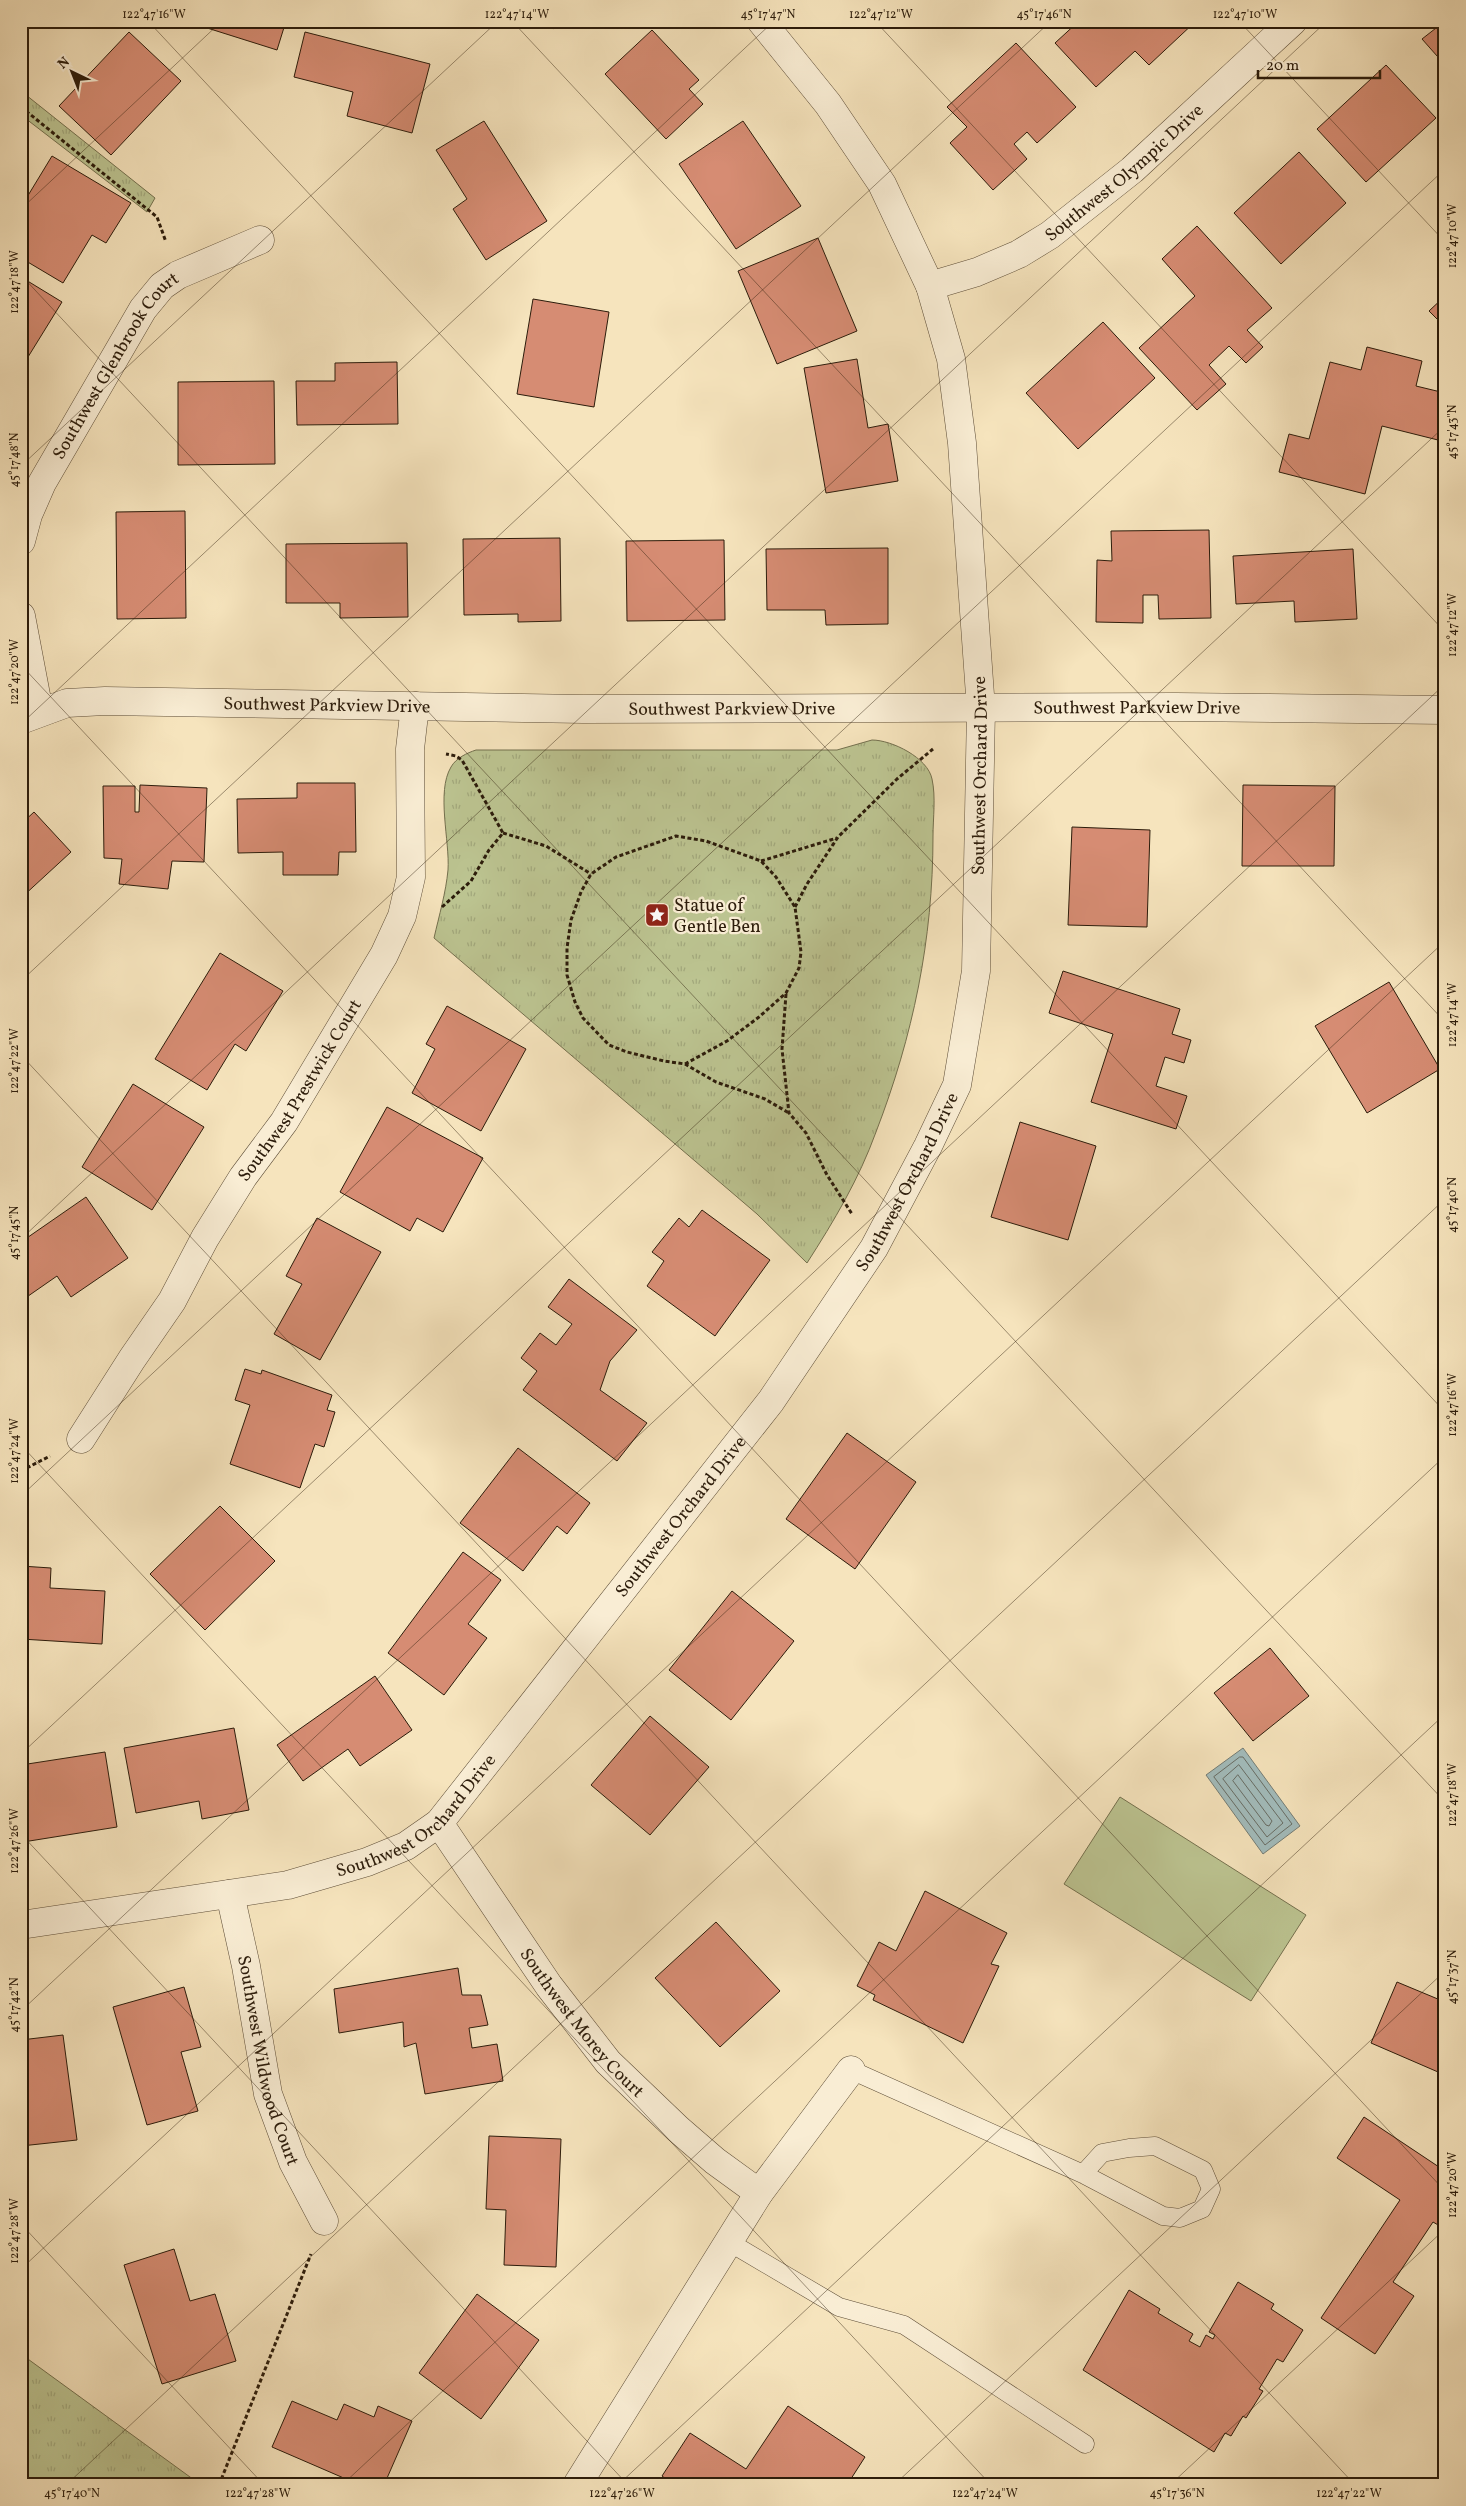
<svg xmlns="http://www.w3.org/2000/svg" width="1466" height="2506" font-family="Vollkorn,serif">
<defs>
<pattern id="grass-tufts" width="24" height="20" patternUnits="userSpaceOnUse" patternTransform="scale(1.25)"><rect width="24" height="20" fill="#bcc491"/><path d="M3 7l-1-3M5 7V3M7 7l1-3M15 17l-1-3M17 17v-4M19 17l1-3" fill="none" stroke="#a2a87c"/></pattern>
</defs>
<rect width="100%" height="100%" fill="#f6e4bd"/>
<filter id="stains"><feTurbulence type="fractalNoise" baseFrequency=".004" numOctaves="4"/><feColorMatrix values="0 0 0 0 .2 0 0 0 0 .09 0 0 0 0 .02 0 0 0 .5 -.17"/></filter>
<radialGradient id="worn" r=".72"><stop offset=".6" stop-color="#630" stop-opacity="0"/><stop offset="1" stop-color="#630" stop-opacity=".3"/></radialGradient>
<!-- grass -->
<g fill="url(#grass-tufts)" stroke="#74704e">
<polygon points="21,91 155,198 147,212 21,115"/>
<path d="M872,740C892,740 928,758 932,779C936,797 933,818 933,836C933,940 913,1036 876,1132C859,1179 834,1221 807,1263L757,1214L434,938C439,916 446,892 448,870C450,841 436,792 451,767C456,758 467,753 476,750H837Z"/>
<polygon points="21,2354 201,2485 21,2485"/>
</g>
<!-- pitch -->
<polygon fill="#bcc491" stroke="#74704e" points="1120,1797 1306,1915 1251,2001 1064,1884"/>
<!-- water -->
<polygon fill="#a2bcbc" stroke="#737c75" points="1243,1748 1300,1826 1263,1854 1206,1775"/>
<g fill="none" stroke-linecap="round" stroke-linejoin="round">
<!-- shore -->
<g stroke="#676c64" stroke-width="1">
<polygon points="1240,1757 1243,1757 1292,1824 1265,1845 1214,1777"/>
<polygon points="1239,1765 1283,1823 1267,1837 1223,1779"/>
<polygon points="1238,1775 1272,1821 1269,1826 1266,1825 1233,1781"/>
</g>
</g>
<!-- building -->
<g fill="#d68c73" stroke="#2c1c0b">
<polygon points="185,21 286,21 277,50"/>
<polygon points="546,21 562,21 553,29"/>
<polygon points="1079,21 1196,21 1149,65 1135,51 1096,87 1055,43"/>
<polygon points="1445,21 1445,65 1422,39"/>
<polygon points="652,30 699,80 689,89 703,104 666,139 605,74"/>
<polygon points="129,32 181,81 111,155 59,106"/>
<polygon points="305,32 430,64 412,133 347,116 353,92 294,77"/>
<polygon points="1016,43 1076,107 1037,143 1027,132 1014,144 1027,159 993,190 950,143 967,127 947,107"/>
<polygon points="1386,65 1436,118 1366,182 1317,129"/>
<polygon points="484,121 547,221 486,260 453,209 467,199 436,150"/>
<polygon points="743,121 801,206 736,249 679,164"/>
<polygon points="1299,152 1346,203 1281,264 1234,213"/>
<polygon points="52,156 131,203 106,243 92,235 63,283 21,258 21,225 25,218 21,216 21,207"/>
<polygon points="1197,226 1272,308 1247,330 1263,347 1246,363 1229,346 1209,365 1226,384 1197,410 1139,348 1195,296 1162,259"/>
<polygon points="818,238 857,331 777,364 738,271"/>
<polygon points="21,277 62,302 28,357 21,353"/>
<polygon points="1445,296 1445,327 1429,311"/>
<polygon points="533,299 609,312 594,407 517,394"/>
<polygon points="1103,322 1155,378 1078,449 1026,393"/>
<polygon points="1367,347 1422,361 1416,386 1445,393 1445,432 1442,441 1382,426 1365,494 1279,472 1289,434 1309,439 1330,362 1361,370"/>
<polygon points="857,359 868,428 888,424 898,481 826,493 804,368"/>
<polygon points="397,362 398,424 297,425 296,381 335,381 335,363"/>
<polygon points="274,381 275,464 178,465 178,382"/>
<polygon points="185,511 186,618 117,619 116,512"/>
<polygon points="1209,530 1211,618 1159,619 1158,595 1143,595 1143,623 1096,622 1097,560 1112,561 1111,531"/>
<polygon points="560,538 561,621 518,622 518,614 464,615 463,539"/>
<polygon points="724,540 725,620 627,621 626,541"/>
<polygon points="407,543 408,617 340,618 340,603 286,603 286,544"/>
<polygon points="888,548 888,624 826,625 825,610 767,610 766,549"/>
<polygon points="1353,549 1357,619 1295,622 1294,601 1236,604 1233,556"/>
<polygon points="297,783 355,783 356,852 339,852 338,875 283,875 283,852 238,853 237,799 297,798"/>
<polygon points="140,785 207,788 204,862 172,861 168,889 119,884 122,859 104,858 103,786 135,786 135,812 139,812"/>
<polygon points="1243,785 1335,786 1334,866 1242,866"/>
<polygon points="34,812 71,852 21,898 21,824"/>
<polygon points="1072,827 1150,830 1147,927 1068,925"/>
<polygon points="220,953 283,991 246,1051 235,1044 207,1090 155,1059"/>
<polygon points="1063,971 1180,1009 1172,1034 1191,1040 1184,1063 1165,1057 1156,1086 1187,1096 1176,1129 1091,1102 1113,1034 1049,1013"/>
<polygon points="1389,982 1440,1069 1367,1113 1315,1026"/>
<polygon points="447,1006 526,1049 481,1131 412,1093 435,1049 426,1044"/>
<polygon points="133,1084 204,1127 152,1210 82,1167"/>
<polygon points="387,1107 483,1158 443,1232 417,1218 410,1231 340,1192"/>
<polygon points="1020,1122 1096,1146 1068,1240 991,1217"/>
<polygon points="86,1197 128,1258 71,1297 57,1276 21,1301 21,1242"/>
<polygon points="702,1210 770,1260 715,1336 647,1286 664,1261 652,1252 679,1218 689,1227"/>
<polygon points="317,1218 381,1252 320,1360 274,1334 302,1284 286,1276"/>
<polygon points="569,1279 637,1330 610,1361 600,1390 647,1423 617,1461 523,1390 537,1371 521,1358 540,1333 556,1345 572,1324 548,1307"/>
<polygon points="245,1369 261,1374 262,1370 332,1395 327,1410 335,1412 324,1447 315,1444 300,1488 230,1464 250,1405 235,1400"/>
<polygon points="847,1433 916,1482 855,1569 786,1519"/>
<polygon points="518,1448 590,1503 567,1534 557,1526 523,1571 460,1523"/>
<polygon points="220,1506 275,1561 205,1630 150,1574"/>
<polygon points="463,1552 501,1580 468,1624 487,1638 444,1695 388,1653"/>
<polygon points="21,1566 51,1568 50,1588 105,1591 102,1644 21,1639"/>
<polygon points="732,1591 794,1641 731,1720 669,1670"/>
<polygon points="1270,1648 1309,1696 1253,1741 1214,1693"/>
<polygon points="375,1676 412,1730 360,1766 348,1749 303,1781 277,1745"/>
<polygon points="650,1716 709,1767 650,1835 591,1785"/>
<polygon points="234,1728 249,1810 202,1819 199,1801 136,1813 124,1748"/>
<polygon points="105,1752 117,1827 23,1842 21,1765"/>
<polygon points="925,1891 1007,1933 991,1964 999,1966 963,2043 873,2000 875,1995 857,1986 879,1942 896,1951"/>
<polygon points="716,1922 780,1991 720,2047 655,1978"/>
<polygon points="458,1968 462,1995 481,1995 488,2025 469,2028 472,2048 497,2044 503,2081 425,2094 416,2043 404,2047 403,2022 339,2033 334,1989"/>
<polygon points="1397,1982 1445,2002 1445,2075 1371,2043"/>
<polygon points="184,1987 201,2047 181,2052 198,2111 147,2125 113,2007"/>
<polygon points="63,2035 77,2140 21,2146 21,2040"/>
<polygon points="1364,2117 1445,2171 1445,2229 1433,2222 1393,2282 1414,2296 1375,2354 1321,2318 1400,2200 1337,2158"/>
<polygon points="489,2136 561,2139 556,2267 504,2265 506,2210 486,2209"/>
<polygon points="174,2249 190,2301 215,2294 236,2361 162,2384 124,2265"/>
<polygon points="1238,2282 1274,2304 1271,2309 1303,2330 1283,2362 1277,2359 1259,2389 1263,2391 1246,2418 1243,2416 1231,2436 1225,2433 1214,2452 1083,2370 1129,2290 1160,2309 1158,2313 1193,2334 1189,2341 1200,2347 1206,2335 1213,2339 1215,2335 1209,2332"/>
<polygon points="477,2294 539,2340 481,2419 419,2373"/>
<polygon points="292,2401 337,2420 344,2404 374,2417 378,2406 412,2421 384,2485 344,2485 346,2479 272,2447"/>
<polygon points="788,2406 865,2457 847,2485 674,2485 662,2476 690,2433 746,2469"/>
<polygon points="1149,2478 1160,2485 1145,2485"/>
</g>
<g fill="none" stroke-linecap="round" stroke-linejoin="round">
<defs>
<g id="service">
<polyline points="851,2070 1083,2174 1163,2216 1180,2218 1202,2209 1211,2189 1203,2170 1155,2146 1129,2148 1102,2153 1083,2174"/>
<polyline points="729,2242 839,2307 904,2325 1085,2444"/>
</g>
<g id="minor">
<path id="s1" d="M930,286L977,272L1019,254L1050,235L1132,170L1293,21"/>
<path id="s2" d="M21,541L28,515L42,483L143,309L162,286L178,275L260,240"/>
<polyline points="21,616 39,711"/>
<path id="s3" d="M21,720L67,703L105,701L583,709L1176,707L1445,710"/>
<path id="s4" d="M81,1439L132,1359L172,1301L205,1238L243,1177L284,1122L384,955L402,916L411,877L410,749L415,706"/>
<path id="s5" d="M439,1823L549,1986L608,2062L678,2129L715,2161L759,2193"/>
<path id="s6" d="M230,1894L246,1966L268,2094L293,2162L324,2221"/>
<path id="s7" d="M21,1925L288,1885L367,1862L406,1846L439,1823L771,1401L874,1248L928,1146L957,1085L976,971L981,709L962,443L951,359L930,286L882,184L828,104L761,21"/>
<polyline points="577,2485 759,2193 851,2070"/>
</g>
</defs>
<!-- service casing -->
<use href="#service" stroke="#5e4e38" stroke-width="19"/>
<!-- minor casing -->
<use href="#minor" stroke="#5e4e38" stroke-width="29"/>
<!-- path -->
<g stroke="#2c1c0b" stroke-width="3" stroke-dasharray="4 2.5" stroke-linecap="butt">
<polyline points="21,107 157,217 166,242"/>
<polyline points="503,833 546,846 591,874"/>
<polyline points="761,861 837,838"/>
<polyline points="442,907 471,881 489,850 503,833 462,760 456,756 446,754"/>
<polyline points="795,907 807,884 838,837 897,779 933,749"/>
<polyline points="786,994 782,1049 789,1113 806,1133 827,1175 852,1214"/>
<polyline points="685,1064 727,1041 759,1017 786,993 799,968 801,952 795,907 776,877 761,861 706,841 676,836 616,857 591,874 581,892 571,920 567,948 567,975 575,1002 583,1018 609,1045 627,1052 664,1061 685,1064 716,1082 765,1099 789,1113"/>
<polyline points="21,1471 50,1456"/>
<polyline points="219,2485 311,2254"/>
</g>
<!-- service -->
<use href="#service" stroke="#f9edd4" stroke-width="18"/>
<!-- minor -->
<use href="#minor" stroke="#f9edd4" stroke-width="28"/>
</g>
<!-- ticks -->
<path fill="none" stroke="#2c1c0b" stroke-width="1" stroke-opacity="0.45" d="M148,21L1445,1412M512,21L1445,1022M875,21L1445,632M1239,21L1445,242M21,209L222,21M21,275L1445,1802M21,466L498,21M21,665L1445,2191M21,724L774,21M21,981L1051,21M21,1055L1355,2485M21,1239L1327,21M21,1445L991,2485M21,1496L1445,169M21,1754L1445,426M21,1834L628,2485M21,2011L1445,684M21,2224L264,2485M21,2269L1445,941M66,2485L1445,1199M342,2485L1445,1456M618,2485L1445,1714M894,2485L1445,1971M1170,2485L1445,2229"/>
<!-- icons -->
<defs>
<symbol id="sight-square" viewBox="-11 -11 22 22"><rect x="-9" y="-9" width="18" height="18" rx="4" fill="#8f2418" stroke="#f9edd4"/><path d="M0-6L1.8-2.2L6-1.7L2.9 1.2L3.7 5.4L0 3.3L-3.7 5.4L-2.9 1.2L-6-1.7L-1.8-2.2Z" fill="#fff"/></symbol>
</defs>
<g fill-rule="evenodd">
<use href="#sight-square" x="643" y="901" width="28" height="28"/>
</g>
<g text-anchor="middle" stroke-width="4.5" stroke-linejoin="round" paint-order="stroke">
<!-- street labels -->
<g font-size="18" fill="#2c1c0b" stroke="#f9edd4">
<text dy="6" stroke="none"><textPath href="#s1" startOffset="228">Southwest Olympic Drive</textPath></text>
<text dy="6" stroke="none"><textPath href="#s2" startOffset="201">Southwest Glenbrook Court</textPath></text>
<text dy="6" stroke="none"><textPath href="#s3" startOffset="309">Southwest Parkview Drive</textPath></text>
<text dy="6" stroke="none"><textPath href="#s3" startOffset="1119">Southwest Parkview Drive</textPath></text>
<text dy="6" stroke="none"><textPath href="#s3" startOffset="714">Southwest Parkview Drive</textPath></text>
<text dy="6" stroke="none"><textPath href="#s7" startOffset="1650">Southwest Orchard Drive</textPath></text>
<text dy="6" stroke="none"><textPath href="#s4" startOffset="412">Southwest Prestwick Court</textPath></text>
<text dy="6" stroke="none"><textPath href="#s7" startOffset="1230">Southwest Orchard Drive</textPath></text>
<text dy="6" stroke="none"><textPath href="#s7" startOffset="825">Southwest Orchard Drive</textPath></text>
<text dy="6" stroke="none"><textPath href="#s7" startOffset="420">Southwest Orchard Drive</textPath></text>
<text dy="6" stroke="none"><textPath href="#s5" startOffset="246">Southwest Morey Court</textPath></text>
<text dy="6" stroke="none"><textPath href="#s6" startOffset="171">Southwest Wildwood Court</textPath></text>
</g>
<!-- poi labels -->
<g font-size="18" fill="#2c1c0b" stroke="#f9edd4" text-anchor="start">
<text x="674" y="911">Statue of<tspan x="674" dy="21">Gentle Ben</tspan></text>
</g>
</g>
<!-- margin -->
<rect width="1466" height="2506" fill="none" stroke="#f6e4bd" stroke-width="55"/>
<!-- north arrow -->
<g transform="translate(72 72) rotate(317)" stroke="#f9edd4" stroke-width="4" paint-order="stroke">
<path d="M0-4L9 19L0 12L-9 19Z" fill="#2c1c0b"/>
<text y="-8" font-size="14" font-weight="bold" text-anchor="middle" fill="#2c1c0b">N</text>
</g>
<!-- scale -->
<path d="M1258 70v8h122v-8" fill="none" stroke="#2c1c0b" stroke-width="2.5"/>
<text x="1266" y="70" font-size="15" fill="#2c1c0b" stroke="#f9edd4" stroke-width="4" paint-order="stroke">20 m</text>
<rect x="28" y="28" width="1410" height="2450" fill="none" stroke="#2c1c0b" stroke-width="2"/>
<g font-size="12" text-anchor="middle" fill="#2c1c0b">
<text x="154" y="18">122°47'16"W</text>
<text x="517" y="18">122°47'14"W</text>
<text x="768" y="18">45°17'47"N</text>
<text x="881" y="18">122°47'12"W</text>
<text x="1044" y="18">45°17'46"N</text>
<text x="1245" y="18">122°47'10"W</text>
<text transform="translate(1452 236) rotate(-90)" y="4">122°47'10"W</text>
<text transform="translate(14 282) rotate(-90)" y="4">122°47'18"W</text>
<text transform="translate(1452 432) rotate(-90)" y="4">45°17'43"N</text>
<text transform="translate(14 460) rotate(-90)" y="4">45°17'48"N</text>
<text transform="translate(1452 625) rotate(-90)" y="4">122°47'12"W</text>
<text transform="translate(14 672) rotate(-90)" y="4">122°47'20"W</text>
<text transform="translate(1452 1015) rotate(-90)" y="4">122°47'14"W</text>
<text transform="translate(14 1061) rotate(-90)" y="4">122°47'22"W</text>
<text transform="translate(1452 1205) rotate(-90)" y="4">45°17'40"N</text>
<text transform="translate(14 1233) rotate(-90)" y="4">45°17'45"N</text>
<text transform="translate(1452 1405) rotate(-90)" y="4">122°47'16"W</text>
<text transform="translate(14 1451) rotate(-90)" y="4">122°47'24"W</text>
<text transform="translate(1452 1795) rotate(-90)" y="4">122°47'18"W</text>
<text transform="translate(14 1841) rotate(-90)" y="4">122°47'26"W</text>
<text transform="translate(1452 1977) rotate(-90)" y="4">45°17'37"N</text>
<text transform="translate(14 2005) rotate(-90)" y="4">45°17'42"N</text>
<text transform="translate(1452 2185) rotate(-90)" y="4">122°47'20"W</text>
<text transform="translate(14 2231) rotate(-90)" y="4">122°47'28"W</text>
<text x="72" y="2497">45°17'40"N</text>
<text x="258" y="2497">122°47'28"W</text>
<text x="622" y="2497">122°47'26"W</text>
<text x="985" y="2497">122°47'24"W</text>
<text x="1177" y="2497">45°17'36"N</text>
<text x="1349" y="2497">122°47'22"W</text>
</g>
<rect width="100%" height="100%" filter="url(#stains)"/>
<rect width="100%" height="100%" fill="url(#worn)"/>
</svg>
